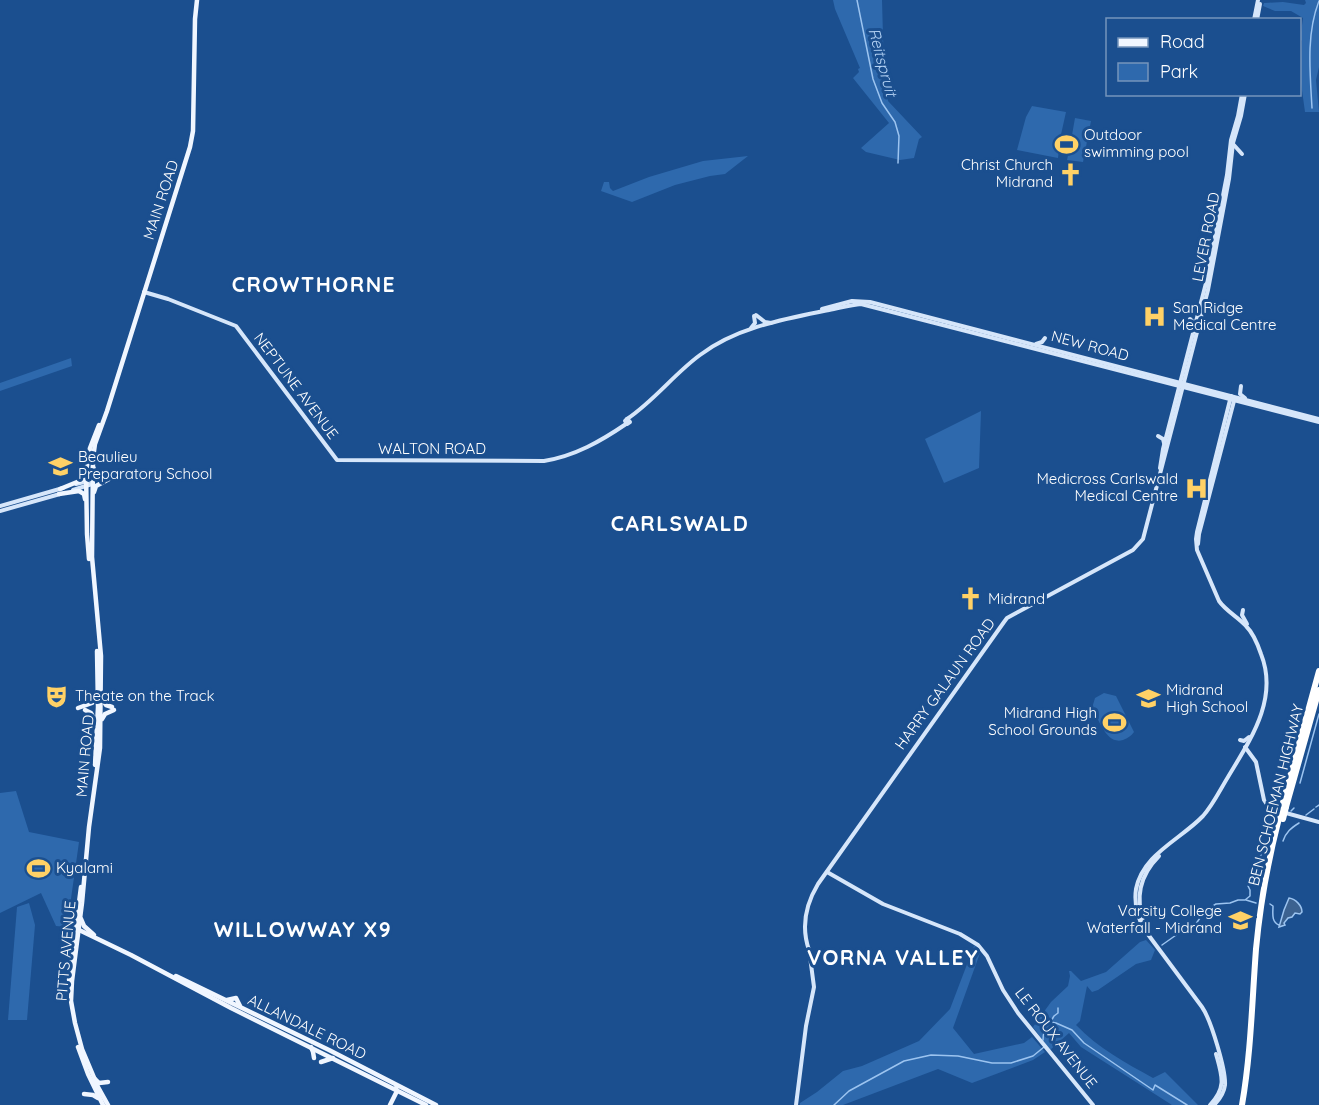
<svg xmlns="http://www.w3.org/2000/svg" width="1319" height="1105" font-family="Quicksand,sans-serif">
<rect width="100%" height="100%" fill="#1b4f8f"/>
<!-- green -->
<g fill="#2e69ad">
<polygon points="833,0 882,0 884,72 888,101 922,137 919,139 914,158 900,160 866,152 861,148 889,123 853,78 859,72 858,69 860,68 835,9"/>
<polygon points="1305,0 1319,0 1319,67 1316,80 1319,112 1305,112 1300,76 1302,41 1300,39 1303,18 1291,11 1275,11 1263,6 1264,3 1283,2 1304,5 1306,3"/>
<polygon points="1032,106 1066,112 1058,148 1059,149 1058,158 1017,150 1026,117"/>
<polygon points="1075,118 1091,121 1083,162 1067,160 1072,137 1073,137 1072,135"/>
<polygon points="748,156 725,174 710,176 675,185 632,202 601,191 604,182 609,182 610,188 613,191 649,177 703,161"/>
<polygon points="71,358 72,366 0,391 0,383"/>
<polygon points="981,411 979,468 944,483 925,439"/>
<path d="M1104,693L1116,696L1134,732C1131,736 1128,738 1123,740C1106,745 1099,719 1092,708L1095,698Z"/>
<polygon points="16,791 29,832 79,842 67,927 56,926 41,893 0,913 0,793"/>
<polygon points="29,903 35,925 27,1020 8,1020 17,907"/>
<path d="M1146,940L1155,950L1151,960L1136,964L1098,990L1092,992L1087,986L1080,1021L1076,1025C1098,1048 1126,1063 1153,1078L1165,1072L1198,1105H1172L1081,1047L1069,1033L1050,1050L1033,1027L1051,1002L1068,986L1070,976L1069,971H1071L1081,981L1106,972L1140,942Z"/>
<polygon points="974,946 980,948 980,953 953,1028 974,1054 1024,1043 1032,1037 1045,1052 1033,1060 972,1083 938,1069 843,1105 800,1105 800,1103 817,1092 843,1071 862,1066 919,1041 950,1009"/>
</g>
<!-- water -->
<path fill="#3c6290" stroke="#9cc4f0" stroke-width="1.5" d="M1289,898C1296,899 1302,906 1302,912L1300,914L1295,913L1292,917L1288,918L1284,923L1285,925L1279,927L1284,910Z"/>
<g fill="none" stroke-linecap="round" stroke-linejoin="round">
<!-- stream -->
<g stroke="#9cc4f0" stroke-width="1.5">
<polyline points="857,0 873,79 882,103 895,122 899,136 898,163"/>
<path d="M1312,108C1310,72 1306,34 1319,1"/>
<polyline points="1300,783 1319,714"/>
<polyline points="1316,807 1319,805"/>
<polyline points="1291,811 1294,808"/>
<polyline points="1306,815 1314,809"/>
<path d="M1283,841C1286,832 1291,828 1299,823"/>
<path d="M1251,882C1255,871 1256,858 1265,851"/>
<polyline points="1246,900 1256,903"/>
<path d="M1270,904L1273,906C1273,913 1271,922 1279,925"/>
<polyline points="1202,913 1216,904 1230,903 1238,900 1245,900 1250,896 1250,890 1248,886"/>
<polyline points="1162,945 1179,933 1185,933 1193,928 1200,918"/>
<polyline points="1051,1021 1054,1016 1058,1013 1058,1008"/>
<path d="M1043,1040C1043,1031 1046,1029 1051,1022L1056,1023L1072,1030L1084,1043L1153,1090L1155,1085L1187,1105"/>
<polyline points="834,1105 849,1091 904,1061 931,1055 958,1056 992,1063 1011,1063 1033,1056 1044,1047"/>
</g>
<!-- secondary -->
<g stroke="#d6e6fa" stroke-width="4">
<polyline points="1254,20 1258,0"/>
<polyline points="1257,20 1260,4"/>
<polyline points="1233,144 1242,154"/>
<polyline points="1207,246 1211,253"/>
<path d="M144,292L168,299L236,326L337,460L544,461C575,456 601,441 626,424"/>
<polyline points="822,309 852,301 870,302 1319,419"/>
<polyline points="756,315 765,322 771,323"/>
<polyline points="1190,319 1193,322 1194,328"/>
<polyline points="751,328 755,323 754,316"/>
<polyline points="1036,344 1042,342 1045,338"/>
<polyline points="1241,386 1240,394 1245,398"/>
<path d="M627,419C654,401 674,374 700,355C737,327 785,319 829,310C840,308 850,305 861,304L1319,422"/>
<polygon points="627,419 630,422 627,424 625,421"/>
<polyline points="1158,436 1163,439 1164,443"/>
<polyline points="1160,468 1163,449 1206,283 1227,175 1231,140 1238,116 1242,94"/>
<polyline points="76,484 92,480"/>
<polyline points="73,490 92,484"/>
<polyline points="0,506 63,488"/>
<polyline points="0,511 60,494"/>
<polyline points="1198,544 1199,534 1234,401"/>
<polyline points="1243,610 1242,615 1247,624"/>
<polyline points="1240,740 1244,741 1249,737"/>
<polyline points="1245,747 1256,762 1264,800 1268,806 1275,810 1319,822"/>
<polyline points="827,872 883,904 960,934 978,945 987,956 1003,990 1018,1013 1093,1105"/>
<path d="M1144,923C1135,898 1140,875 1159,856"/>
<path d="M809,950C801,927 806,904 818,884L1004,622L1007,618L1018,612L1133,550L1143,539L1208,290L1229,179L1233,143L1241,116L1245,94"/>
<polyline points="796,1105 806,1026 814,987 809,949"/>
<path d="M1210,1105C1227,1087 1222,1076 1216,1054"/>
<path d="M1214,1105C1220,1099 1224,1093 1225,1085C1226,1070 1211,1020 1202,1007L1144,929C1137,916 1134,903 1136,889C1143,854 1180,840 1203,816C1213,805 1220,790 1228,777C1250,740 1279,699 1261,654C1258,645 1253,633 1246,626C1238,617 1226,611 1219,601L1197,550L1196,539L1197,532L1231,396"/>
</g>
<!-- primary -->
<g stroke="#f0f6ff" stroke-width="4.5">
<polyline points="93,467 96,474 100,476 105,475"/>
<polyline points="60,489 82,480 85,474"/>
<polyline points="94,492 96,486 109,479"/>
<polyline points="59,494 79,491 84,494 85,499"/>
<polyline points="89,559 87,534 86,471 90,448 99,425"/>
<polyline points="103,700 106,705 112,707"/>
<polyline points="78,708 92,703 96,695"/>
<polyline points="85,710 91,713 95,721"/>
<polyline points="102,719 105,714 114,710"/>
<polyline points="95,765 98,707 97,651"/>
<polyline points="81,919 84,926 94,935"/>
<polyline points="75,928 131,955 231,1008 426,1105"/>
<polyline points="176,976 329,1050 436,1105"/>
<polyline points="69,980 81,887"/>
<polyline points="227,1000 236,998 240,1006"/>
<polyline points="78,1047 88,1074 103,1105"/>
<polyline points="311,1047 313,1052 314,1058"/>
<polyline points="321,1062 333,1058"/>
<polyline points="95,1079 99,1083 108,1082"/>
<polyline points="84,1094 93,1095 98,1098"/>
<polyline points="108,1105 98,1087 82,1049 75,1023 71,1001 72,981 82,903 89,827 100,748 101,656 92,557 93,458 95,444 107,411 190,147 193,131 195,19 197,0"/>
<polyline points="390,1105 397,1091 396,1088"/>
</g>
<!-- motorway -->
<g stroke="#fff" stroke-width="6">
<polyline points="1282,806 1319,671"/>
<polyline points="1286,807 1319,690"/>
<path d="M1242,1105C1251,1053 1252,1002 1256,949C1260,905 1268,861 1279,818"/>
</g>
<!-- motorway-bridge -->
<g stroke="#fff" stroke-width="6">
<polyline points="1279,818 1282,806"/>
<polyline points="1283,819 1286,807"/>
</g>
</g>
<!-- icons -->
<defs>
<symbol id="stadium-bare" viewBox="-9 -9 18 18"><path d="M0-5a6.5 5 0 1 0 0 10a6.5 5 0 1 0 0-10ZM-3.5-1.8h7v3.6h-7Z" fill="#ffd166" stroke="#1b4f8f" stroke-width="2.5" paint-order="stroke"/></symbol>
<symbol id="church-bare" viewBox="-9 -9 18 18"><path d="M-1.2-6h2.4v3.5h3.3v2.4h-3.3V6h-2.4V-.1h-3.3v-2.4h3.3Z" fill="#ffd166" stroke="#1b4f8f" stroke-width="2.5" paint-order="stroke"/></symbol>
<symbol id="hospital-bare" viewBox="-9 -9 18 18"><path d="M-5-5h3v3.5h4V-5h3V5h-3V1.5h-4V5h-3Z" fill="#ffd166" stroke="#1b4f8f" stroke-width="2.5" paint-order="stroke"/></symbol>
<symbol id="school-bare" viewBox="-9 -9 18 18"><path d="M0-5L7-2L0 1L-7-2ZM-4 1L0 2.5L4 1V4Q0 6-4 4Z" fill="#ffd166" stroke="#1b4f8f" stroke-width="2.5" paint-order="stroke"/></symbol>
<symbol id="theatre-bare" viewBox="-9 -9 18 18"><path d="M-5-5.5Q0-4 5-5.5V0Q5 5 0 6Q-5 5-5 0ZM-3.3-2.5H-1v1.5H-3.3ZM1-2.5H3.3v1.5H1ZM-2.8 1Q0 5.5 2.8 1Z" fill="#ffd166" stroke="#1b4f8f" stroke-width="2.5" paint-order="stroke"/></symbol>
<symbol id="university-bare" viewBox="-9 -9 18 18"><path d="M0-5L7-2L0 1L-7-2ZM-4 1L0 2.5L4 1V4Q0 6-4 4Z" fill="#ffd166" stroke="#1b4f8f" stroke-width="2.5" paint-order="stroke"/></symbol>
</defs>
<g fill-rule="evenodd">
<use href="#stadium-bare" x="1050" y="128" width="33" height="33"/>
<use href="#church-bare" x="1054" y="158" width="33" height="33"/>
<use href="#hospital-bare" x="1138" y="300" width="33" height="33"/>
<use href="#school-bare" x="44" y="450" width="33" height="33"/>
<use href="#hospital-bare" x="1180" y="472" width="33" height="33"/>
<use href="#church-bare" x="954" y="582" width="33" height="33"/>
<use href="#theatre-bare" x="40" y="680" width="33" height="33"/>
<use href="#school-bare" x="1132" y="682" width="33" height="33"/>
<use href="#stadium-bare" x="1098" y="706" width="33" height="33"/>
<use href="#stadium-bare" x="22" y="852" width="33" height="33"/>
<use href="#university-bare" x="1224" y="904" width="33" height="33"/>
</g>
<g text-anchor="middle" stroke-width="6" stroke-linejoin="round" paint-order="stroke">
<!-- poi labels -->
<g font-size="15" fill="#fff" stroke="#1b4f8f" text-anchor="start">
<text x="1084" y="140">Outdoor<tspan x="1084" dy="17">swimming pool</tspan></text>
<text x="1053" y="170" text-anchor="end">Christ Church<tspan x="1053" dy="17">Midrand</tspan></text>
<text x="1173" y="313">San Ridge<tspan x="1173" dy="17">Medical Centre</tspan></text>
<text x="78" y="462">Beaulieu<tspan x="78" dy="17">Preparatory School</tspan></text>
<text x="1178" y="484" text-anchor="end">Medicross Carlswald<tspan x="1178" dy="17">Medical Centre</tspan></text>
<text x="988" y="604">Midrand</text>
<text x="1166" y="695">Midrand<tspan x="1166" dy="17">High School</tspan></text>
<text x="75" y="701">Theate on the Track</text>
<text x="1097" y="718" text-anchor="end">Midrand High<tspan x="1097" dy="17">School Grounds</tspan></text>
<text x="56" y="873">Kyalami</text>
<text x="1222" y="916" text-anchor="end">Varsity College<tspan x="1222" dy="17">Waterfall - Midrand</tspan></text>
</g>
<!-- street labels -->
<g font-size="15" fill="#fff" stroke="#1b4f8f">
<text transform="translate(161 200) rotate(-72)" y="5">MAIN ROAD</text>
<text transform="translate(1206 237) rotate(-79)" y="5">LEVER ROAD</text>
<text transform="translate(1090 346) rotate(15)" y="5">NEW ROAD</text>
<text transform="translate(296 386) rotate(53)" y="5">NEPTUNE AVENUE</text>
<text x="432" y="454">WALTON ROAD</text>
<text transform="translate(945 684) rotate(-54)" y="5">HARRY GALAUN ROAD</text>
<text transform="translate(85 756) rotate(-85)" y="5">MAIN ROAD</text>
<text transform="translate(1276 795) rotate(-76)" y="5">BEN SCHOEMAN HIGHWAY</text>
<text transform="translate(66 951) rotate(-85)" y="5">PITTS AVENUE</text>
<text transform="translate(307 1027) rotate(26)" y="5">ALLANDALE ROAD</text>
<text transform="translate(1056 1038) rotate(52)" y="5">LE ROUX AVENUE</text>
</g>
<!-- water labels -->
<g font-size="16" font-style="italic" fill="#b5d3f5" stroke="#1b4f8f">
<text transform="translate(883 62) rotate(75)" y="6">Reitspruit</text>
</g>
<!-- district labels -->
<g font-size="21" font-weight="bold" letter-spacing="1.5" fill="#fff" stroke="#1b4f8f">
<text x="314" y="292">CROWTHORNE</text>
<text x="680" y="531">CARLSWALD</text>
<text x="303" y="937">WILLOWWAY X9</text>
<text x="893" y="965">VORNA VALLEY</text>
</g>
</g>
<!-- legend -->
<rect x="1106" y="18" width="195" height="78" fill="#1b4f8f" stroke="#7695bc" stroke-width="1.5"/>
<rect x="1118" y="38" width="30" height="9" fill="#f0f6ff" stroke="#7695bc" stroke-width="1.5"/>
<text x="1160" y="48" font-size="18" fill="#ffffff">Road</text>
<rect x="1118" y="63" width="30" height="18" fill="#2e69ad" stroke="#7695bc" stroke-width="1.5"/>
<text x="1160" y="78" font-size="18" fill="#ffffff">Park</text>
</svg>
